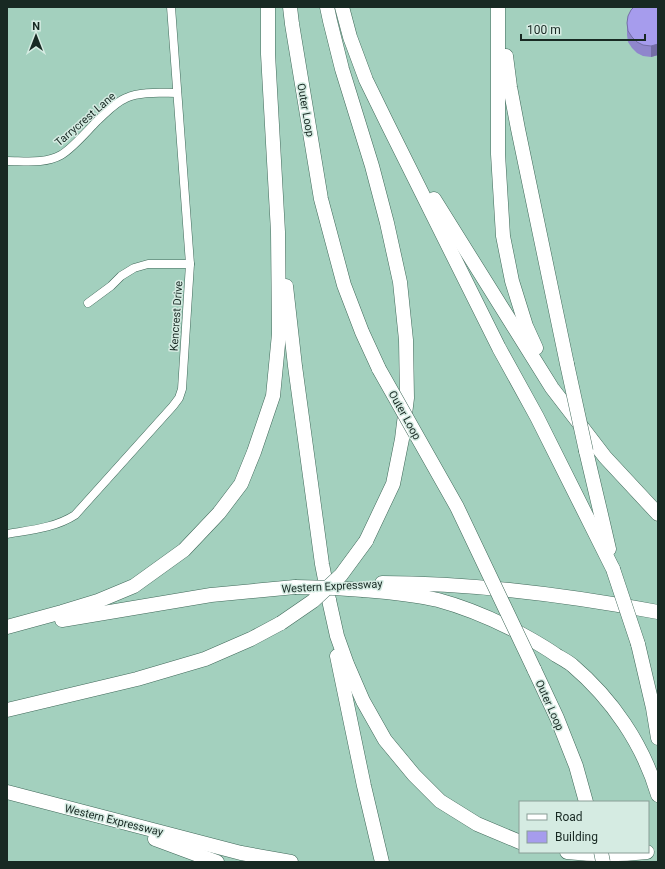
<svg xmlns="http://www.w3.org/2000/svg" width="665" height="869" font-family="Roboto,sans-serif">
<rect width="100%" height="100%" fill="#a3d0be"/>
<g fill="none" stroke-linecap="round" stroke-linejoin="round">
<defs>
<g id="minor">
<path d="M7,161C25,161 45,164 61,155C73,148 87,131 97,121C106,113 114,103 126,98C141,91 161,93 177,93"/>
<polyline points="88,303 111,286 121,276 134,268 148,264 190,264"/>
<path d="M7,534C30,530 55,528 75,515L173,406L179,398L182,389L190,264L171,7"/>
</g>
<g id="motorway">
<polyline points="290,7 292,24 321,199 344,285 362,332 379,369"/>
<polyline points="327,7 330,21 342,69 372,166 387,223 400,282 406,340 407,398 402,439 393,484 366,541"/>
<polyline points="342,7 350,37 366,80 388,125 499,348 537,417 613,569"/>
<polyline points="498,7 498,154 503,236 512,281 526,326 536,348"/>
<polyline points="506,56 510,87 518,129 567,364"/>
<polyline points="434,199 552,388 605,457 658,514"/>
<polyline points="286,286 295,366 322,564 329,600 337,636 347,664 363,701 385,740 414,775 440,801 477,824 520,842"/>
<polyline points="586,451 603,523 609,549"/>
<path d="M382,583C475,583 567,595 658,612"/>
<path d="M363,590C388,592 413,594 438,600C464,607 488,617 512,629C527,637 542,645 556,655C561,658 567,661 572,665C612,699 643,744 658,795"/>
<polyline points="62,620 211,595 295,587"/>
<polyline points="7,627 62,612 98,601 134,586 184,550 219,513 241,484 254,452 273,396 279,334 278,232 268,54 268,7"/>
<polyline points="638,644 653,708 658,738"/>
<polyline points="337,656 364,786 382,862"/>
<polyline points="534,669 557,718 576,766 586,802"/>
<polyline points="7,710 137,679 205,659 251,639 281,623"/>
<polyline points="7,792 241,853 291,862"/>
<polyline points="155,839 217,862"/>
<path d="M567,852C594,855 620,855 647,852"/>
</g>
</defs>
<!-- minor casing -->
<use href="#minor" stroke="#40695a" stroke-width="9"/>
<!-- motorway casing -->
<use href="#motorway" stroke="#40695a" stroke-width="15"/>
<!-- minor -->
<use href="#minor" stroke="#fff" stroke-width="8"/>
<!-- motorway -->
<use href="#motorway" stroke="#fff" stroke-width="14"/>
<defs>
<g id="motorway-bridge">
<polyline points="567,364 586,451"/>
<polyline points="379,369 457,507 534,669"/>
<polyline points="613,569 638,644"/>
<polyline points="295,587 334,588 363,590"/>
<polyline points="281,623 313,601 341,575 366,541"/>
<polyline points="601,852 603,862"/>
</g>
</defs>
<!-- motorway-bridge casing -->
<use href="#motorway-bridge" stroke="#40695a" stroke-width="15" stroke-linecap="butt"/>
<!-- motorway-bridge -->
<use href="#motorway-bridge" stroke="#fff" stroke-width="14"/>
</g>
<!-- wall -->
<polygon fill="#8f86cc" points="658,7 658,55 651,57 643,56 637,53 632,48 628,42 627,35 627,23"/>
<!-- shaded-wall -->
<polygon fill="#746da6" points="658,44 658,55 651,57 651,46"/>
<!-- building -->
<polygon fill="#a69ced" stroke="#746da6" points="634,7 658,7 658,44 651,46 643,45 637,42 632,37 628,31 627,23 628,16 631,10"/>
<g text-anchor="middle" stroke-width="3" stroke-linejoin="round" paint-order="stroke">
<!-- street labels -->
<g font-size="11" fill="#182923" stroke="#d5ebe2">
<text transform="translate(306 110) rotate(80)" y="4">Outer Loop</text>
<text transform="translate(85 119) rotate(-41)" y="4">Tarrycrest Lane</text>
<text transform="translate(176 316) rotate(-86)" y="4">Kencrest Drive</text>
<text transform="translate(405 415) rotate(61)" y="4">Outer Loop</text>
<text transform="translate(332 586) rotate(-3)" y="4">Western Expressway</text>
<text transform="translate(550 705) rotate(66)" y="4">Outer Loop</text>
<text transform="translate(114 820) rotate(14)" y="4">Western Expressway</text>
</g>
</g>
<!-- border -->
<rect width="665" height="869" fill="none" stroke="#182923" stroke-width="16"/>
<!-- legend -->
<rect x="519" y="801" width="130" height="52" fill="#d5ebe2" stroke="#899d96"/>
<rect x="527" y="814" width="20" height="6" fill="#ffffff" stroke="#899d96"/>
<text x="555" y="821" font-size="12" fill="#182923">Road</text>
<rect x="527" y="831" width="20" height="12" fill="#a69ced" stroke="#899d96"/>
<text x="555" y="841" font-size="12" fill="#182923">Building</text>
<!-- north arrow -->
<g transform="translate(36 36)" stroke="#d5ebe2" stroke-width="3" paint-order="stroke">
<path d="M0-3L7 15L0 10L-7 15Z" fill="#182923"/>
<text y="-6" font-size="11" font-weight="bold" text-anchor="middle" fill="#182923">N</text>
</g>
<!-- scale -->
<path d="M521 34v6h124v-6" fill="none" stroke="#182923" stroke-width="2"/>
<text x="527" y="34" font-size="12" fill="#182923" stroke="#d5ebe2" stroke-width="3" paint-order="stroke">100 m</text>
</svg>
